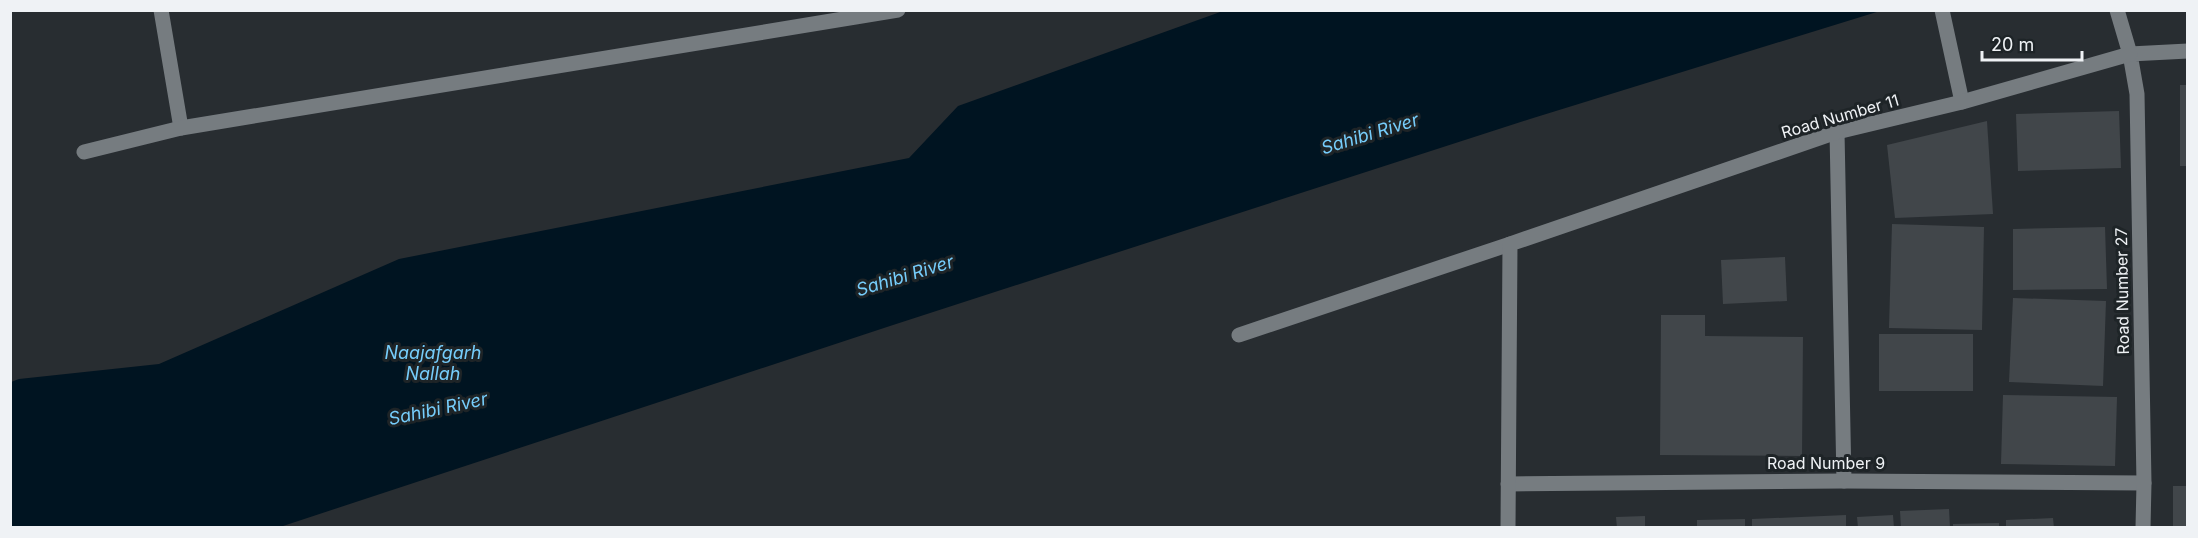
<svg xmlns="http://www.w3.org/2000/svg" width="2198" height="538" font-family="Inter,sans-serif">
<rect width="100%" height="100%" fill="#282d31"/>
<!-- water -->
<polygon fill="#001421" points="1223,11 1880,11 1530,119 890,326 280,527 11,527 11,382 19,379 159,364 399,259 909,158 958,106"/>
<!-- building -->
<g fill="#41464a">
<rect x="2180" y="85" width="8" height="81"/>
<polygon points="2119,111 2121,168 2018,171 2016,114"/>
<polygon points="1987,121 1993,214 1895,218 1887,145"/>
<polygon points="1892,224 1984,227 1982,330 1889,328"/>
<polygon points="2105,227 2107,289 2013,290 2013,229"/>
<polygon points="1785,257 1787,301 1723,304 1721,260"/>
<polygon points="2013,298 2106,301 2103,386 2009,382"/>
<polygon points="1661,315 1705,315 1705,336 1803,337 1802,456 1660,455"/>
<rect x="1879" y="334" width="94" height="57"/>
<polygon points="2003,395 2117,397 2115,466 2001,464"/>
<rect x="2173" y="486" width="15" height="42"/>
<polygon points="1949,509 1950,528 1901,528 1900,511"/>
<polygon points="1846,515 1846,528 1752,528 1752,519"/>
<polygon points="1893,515 1894,528 1858,528 1857,517"/>
<polygon points="1645,516 1645,528 1617,528 1616,517"/>
<polygon points="2053,518 2054,528 2006,528 2006,520"/>
<polygon points="1745,519 1745,528 1697,528 1697,520"/>
<polygon points="1999,523 1999,528 1953,528 1953,524"/>
</g>
<g fill="none" stroke-linecap="round" stroke-linejoin="round">
<!-- minor -->
<g stroke="#767c80" stroke-width="15">
<polyline points="161,10 181,128"/>
<polyline points="1837,132 1844,481"/>
<polyline points="84,152 181,128 898,10"/>
<polyline points="1239,335 1510,244"/>
<polyline points="1508,484 1844,481 2144,483"/>
<polyline points="2143,528 2144,483 2137,94 2130,54 2188,51"/>
</g>
<!-- tertiary -->
<g stroke="#767c80" stroke-width="15">
<polyline points="1942,10 1962,102"/>
<polyline points="1508,528 1510,244 1837,132 1962,102 2130,54 2117,10"/>
</g>
</g>
<g text-anchor="middle" stroke-width="6" stroke-linejoin="round" paint-order="stroke">
<!-- street labels -->
<g font-size="16" fill="#eff2f5" stroke="#1e2427">
<text transform="translate(1840 116) rotate(-16)" y="6">Road Number 11</text>
<text transform="translate(2122 291) rotate(-91)" y="6">Road Number 27</text>
<text x="1826" y="469">Road Number 9</text>
</g>
<!-- water labels -->
<g font-size="18" font-style="italic" fill="#76cdfb" stroke="#1e2427">
<text transform="translate(1370 134) rotate(-17)" y="6">Sahibi River</text>
<text transform="translate(905 276) rotate(-17)" y="6">Sahibi River</text>
<text x="433" y="359">Naajafgarh<tspan x="433" dy="21">Nallah</tspan></text>
<text transform="translate(438 409) rotate(-12)" y="6">Sahibi River</text>
</g>
</g>
<!-- border -->
<rect width="2198" height="538" fill="none" stroke="#eff2f5" stroke-width="24"/>
<!-- scale -->
<path d="M1982 51v9h100v-9" fill="none" stroke="#eff2f5" stroke-width="3"/>
<text x="1991" y="51" font-size="18" fill="#eff2f5" stroke="#1e2427" stroke-width="4.5" paint-order="stroke">20 m</text>
</svg>
